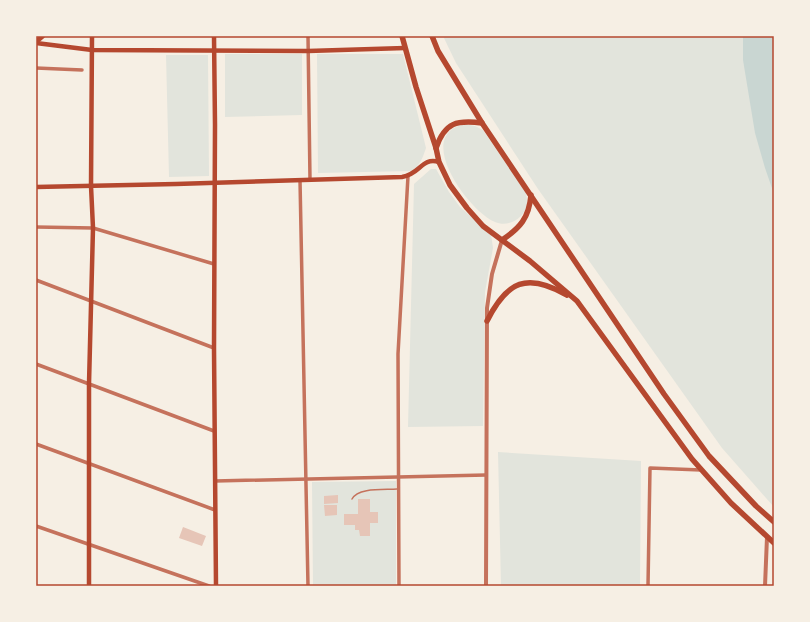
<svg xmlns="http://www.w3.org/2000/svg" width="810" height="622" font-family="Manrope,sans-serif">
<rect width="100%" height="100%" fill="#f6efe4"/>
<!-- green -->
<g fill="#e2e4dc">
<polygon points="443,36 758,36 774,192 774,507 722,448 538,189 456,63"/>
<polygon points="225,54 302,54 302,115 225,117"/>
<path d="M317,54H403L426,148C423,157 420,165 412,171L318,173Z"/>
<polygon points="166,55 208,55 209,176 169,177"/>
<path d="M466,124L475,126L483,130L526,193C528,202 527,210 521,216C514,223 504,226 495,222C468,211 412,133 466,124Z"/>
<polygon points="431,169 436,169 449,192 460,207 491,234 493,248 485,292 483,426 408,427 414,184"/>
<polygon points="498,452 641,461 640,586 501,586"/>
<polygon points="396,481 396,586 313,586 312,482"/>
</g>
<!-- water -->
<polygon fill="#c9d6d2" points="743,36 774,36 774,194 765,168 755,133 743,60"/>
<!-- building -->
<g fill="#e6c5b7">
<polygon points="338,495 338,503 324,504 324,496"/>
<polygon points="358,499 370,499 370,512 378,512 378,523 370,523 370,536 360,536 359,530 355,530 355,525 344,525 344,514 358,514"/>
<polygon points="324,505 337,505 337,515 325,516"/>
<polygon points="183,527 206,536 202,546 179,538"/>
</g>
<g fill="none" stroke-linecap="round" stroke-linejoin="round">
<!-- service -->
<path stroke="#c5725c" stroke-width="1.5" d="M352,499C358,487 385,490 397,489"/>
<!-- minor -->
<g stroke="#c5725c" stroke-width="3.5">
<polyline points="308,36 310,180"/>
<polyline points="36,68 82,70"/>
<polyline points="300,180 308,586"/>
<polyline points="36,227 93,228 214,264"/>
<polyline points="36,280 214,348"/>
<polyline points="36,364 214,431"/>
<polyline points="36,444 215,510"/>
<polyline points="215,481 486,475"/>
<polyline points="36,526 209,586"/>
<polyline points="399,586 398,354 408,176"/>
<polyline points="648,586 650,468 701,470"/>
</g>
<!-- tertiary -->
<g stroke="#c5725c" stroke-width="4">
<polyline points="486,586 487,308 492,274 502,240"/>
<polyline points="765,586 767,537"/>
</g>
<!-- secondary -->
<g stroke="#b5482f" stroke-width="4.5">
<polyline points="214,36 215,125 214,348 216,586"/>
<polyline points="36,42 43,36"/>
<polyline points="36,43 92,50 308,51 405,48"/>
<path d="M36,187L176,184L402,177C421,174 421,157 439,162"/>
<polyline points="89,586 89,384 93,228 91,186 92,36"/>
</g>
<!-- primary -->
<g stroke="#b5482f" stroke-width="5.5">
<polyline points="402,36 416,87 436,148 439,162 450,185 467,208 483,226 530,261 577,301 692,459 731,503 774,543"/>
<polyline points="432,36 438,51 482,123 664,394 709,456 756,506 774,522"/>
<path d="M436,148C445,122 457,120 482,123"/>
<path d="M502,240C520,228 529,218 531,195"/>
<path d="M487,321C507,281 527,272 567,295"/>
</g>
</g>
<!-- border -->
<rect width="810" height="622" fill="none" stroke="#f6efe4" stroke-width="74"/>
<rect x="37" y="37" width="736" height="548" fill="none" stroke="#b5482f" stroke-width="1.5"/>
</svg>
